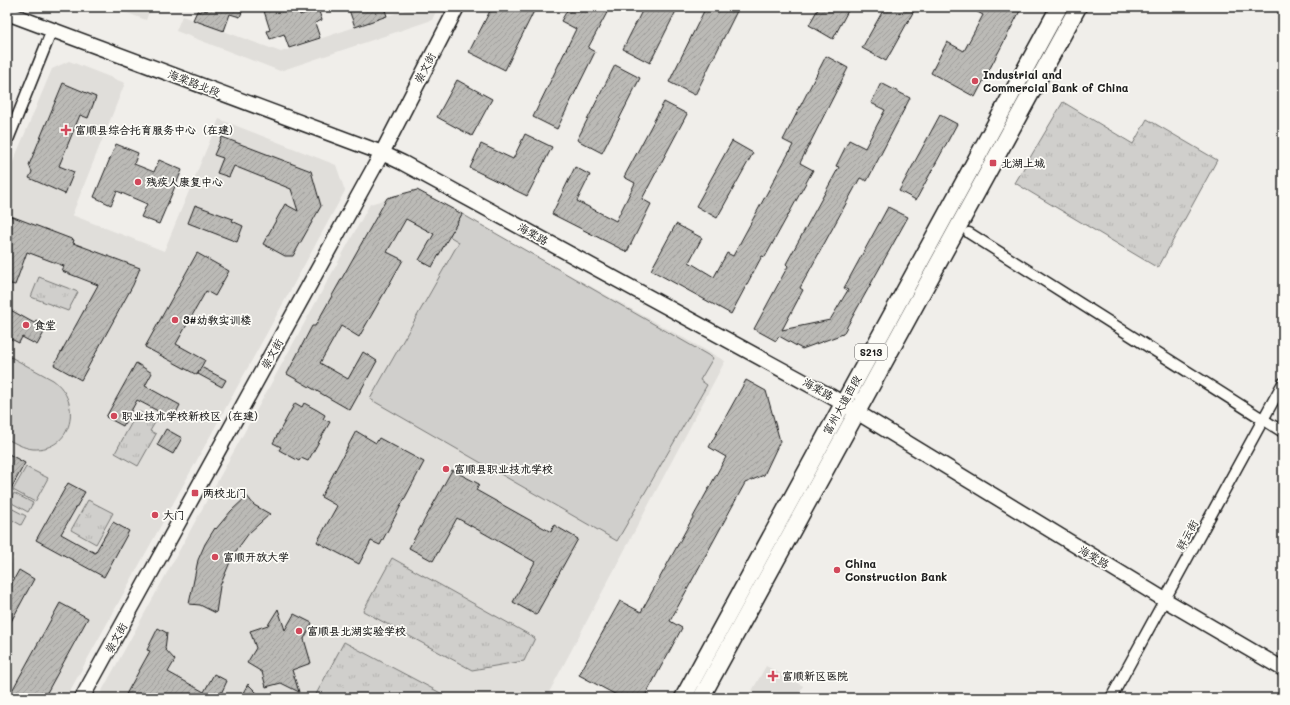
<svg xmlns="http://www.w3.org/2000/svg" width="1290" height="705" font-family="Mali,'LXGW WenKai TC',sans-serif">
<defs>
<pattern id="grass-tufts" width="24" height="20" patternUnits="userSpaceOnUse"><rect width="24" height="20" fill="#d0cfcc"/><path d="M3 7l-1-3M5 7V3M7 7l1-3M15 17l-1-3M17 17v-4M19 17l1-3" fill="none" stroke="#b2b1af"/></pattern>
<pattern id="building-hatch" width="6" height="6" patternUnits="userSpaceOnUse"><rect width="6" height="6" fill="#bbbab6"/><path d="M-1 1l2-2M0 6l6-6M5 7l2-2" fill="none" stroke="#a09f9c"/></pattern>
</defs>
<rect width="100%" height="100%" fill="#f0eeea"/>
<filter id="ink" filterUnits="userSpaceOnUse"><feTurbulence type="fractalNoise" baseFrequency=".025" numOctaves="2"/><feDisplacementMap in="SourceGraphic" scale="8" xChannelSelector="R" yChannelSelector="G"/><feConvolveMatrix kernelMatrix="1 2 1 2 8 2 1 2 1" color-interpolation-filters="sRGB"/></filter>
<g filter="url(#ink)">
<!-- built -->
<g fill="#e0deda">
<polygon points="111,7 151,7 146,20"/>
<polygon points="414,7 438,7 432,20 280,71 176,31 182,16 281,52"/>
<polygon points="69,61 125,83 72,215 164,251 219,119 336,165 345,191 66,698 7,698 7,571 14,558 7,554 7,176 52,69"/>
<polygon points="417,190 725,361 546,698 98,698 370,204"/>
<polygon points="766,666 803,686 796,698 748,698"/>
</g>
<!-- grass -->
<g fill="url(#grass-tufts)" stroke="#767674">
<polygon points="1063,102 1133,144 1147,119 1217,160 1158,268 1015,183"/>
<polygon points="39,277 78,292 68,311 31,297"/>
<polygon points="138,411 156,421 150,431 156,434 138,466 115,453"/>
<polygon points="88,500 113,513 96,544 71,530"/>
<polygon points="392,558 535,638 524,661 472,670 363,611"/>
<polygon points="344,642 450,698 314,698"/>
</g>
<!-- pitch -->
<g fill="#d0cfcc" stroke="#767674">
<polygon points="462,214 713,358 700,380 707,385 617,541 370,399 459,242 449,236"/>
<path d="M7,355L53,380C83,402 73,451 33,449C23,448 15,443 7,439Z"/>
<polygon points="26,467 48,478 35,502 13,490"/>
<polygon points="14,493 33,503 28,512 10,502"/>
<polygon points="7,506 26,516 21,525 7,517"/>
</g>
<!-- building -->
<g fill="url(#building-hatch)" stroke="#1c1c1c">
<polygon points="208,7 244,7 240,17 230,14 224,31 193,20 197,11 200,12 201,9 207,11"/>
<polygon points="277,7 298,7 300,15 318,9 322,20 315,23 320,38 289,48 284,34 270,39 267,31 270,30 264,11"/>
<polygon points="348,7 384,7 387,16 355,27"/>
<polygon points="492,7 536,7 505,70 469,52"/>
<polygon points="569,7 610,7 588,48 595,52 557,129 533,117 576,29 561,21"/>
<polygon points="644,7 678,7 650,63 623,49"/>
<polygon points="706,7 739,7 695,95 669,82"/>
<polygon points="819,7 850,7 833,39 809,25"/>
<polygon points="885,7 916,7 886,61 862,48"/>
<polygon points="968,7 1022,7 975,97 931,73 947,42 964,51 983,15"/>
<polygon points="826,56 848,68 800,163 813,170 765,257 762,256 731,314 651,270 676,224 702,238 689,262 714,277 727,253 733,256 793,145 783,140"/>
<polygon points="615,65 640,78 602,153 577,140"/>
<polygon points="457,80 492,99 472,136 437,117"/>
<polygon points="63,83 96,97 88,118 80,115 59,166 74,172 65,194 29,178 32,172 29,165"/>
<polygon points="881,83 910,98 867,181 860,178 800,288 803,290 782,330 830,320 848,290 844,288 888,207 908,217 843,334 802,349 779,336 776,341 754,329 788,266 786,264 839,167 836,166 849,140 865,148 885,110 871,103"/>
<polygon points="664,102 687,114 642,199 651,204 627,252 552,214 575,167 590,175 577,201 616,221 635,183 624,177"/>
<polygon points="940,115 957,124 916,200 899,191"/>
<polygon points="525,134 552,147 527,196 470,168 481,144 513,159"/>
<polygon points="222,137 311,171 321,206 293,256 285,256 263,244 285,204 298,211 291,189 234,166 229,177 217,173 223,158 214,155"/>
<polygon points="732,141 753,153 717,218 696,206"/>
<polygon points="116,144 138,153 134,164 154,172 159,160 182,170 159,224 141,217 147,204 117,191 111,205 94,197"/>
<polygon points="417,190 462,214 432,267 419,260 434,234 406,219 387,252 403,260 359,337 341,326 320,363 348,379 363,352 377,361 350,410 287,374 312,326 315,326 387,198"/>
<polygon points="195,205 233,219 232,221 243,226 237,242 188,223"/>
<polygon points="11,216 74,240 73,243 140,268 133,285 81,380 54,365 98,285 62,271 64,266 27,252 15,285 7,283 7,227"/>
<polygon points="197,253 229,271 215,296 206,291 176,344 205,360 197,375 145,347"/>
<polygon points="7,308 34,323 36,320 47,327 37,345 22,337 19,343 7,337"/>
<polygon points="136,363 152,373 145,386 180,405 173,419 137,400 123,426 106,417"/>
<polygon points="201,367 226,380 222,387 198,374"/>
<polygon points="746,380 766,391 780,441 764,475 745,483 670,621 682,628 644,698 622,698 579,675 620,601 641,612 726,457 709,447"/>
<polygon points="295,403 302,407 304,403 317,410 325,415 323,419 330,422 308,461 301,458 299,461 279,450 281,447 273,443"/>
<polygon points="166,429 182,438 173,454 157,445"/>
<polygon points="356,431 376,443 379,438 424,462 380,545 371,541 359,564 317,542 337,506 321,497"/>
<polygon points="7,453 25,463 7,496"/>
<polygon points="452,470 479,484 476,490 551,532 554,525 578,539 536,615 513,602 535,562 457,518 433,561 409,548"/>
<polygon points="68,483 85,492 61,534 95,553 113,522 129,531 104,577 36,540"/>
<polygon points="247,496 254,505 270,514 249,533 233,555 220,586 216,613 200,605 189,604 198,560 205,544 215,528 216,529 231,511"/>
<polygon points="19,570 34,579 7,629 7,592"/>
<polygon points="60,603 88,618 44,698 8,698"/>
<polygon points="278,609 285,630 294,614 312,623 304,639 311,663 292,670 299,692 281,683 266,687 262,672 247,663 256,648 250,631 268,625"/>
<polygon points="158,628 167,633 165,649 175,660 168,672 204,692 214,674 227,681 219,698 124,698 150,651 147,650"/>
<polygon points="248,684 262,698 240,698"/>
</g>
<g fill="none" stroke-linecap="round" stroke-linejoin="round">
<defs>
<g id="street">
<polyline points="7,142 52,30"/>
<polyline points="969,233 1283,432"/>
<polyline points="1111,698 1283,383"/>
</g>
<g id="secondary">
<polyline points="7,13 382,153 403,163 832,397 1165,600 1283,669"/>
<polyline points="82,698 382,153 457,7"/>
</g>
<g id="primary">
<polyline points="683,698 1059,7"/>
<polyline points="701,698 1078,7"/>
</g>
</defs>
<!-- street casing -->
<use href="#street" stroke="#1c1c1c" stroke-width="13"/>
<!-- secondary casing -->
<use href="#secondary" stroke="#1c1c1c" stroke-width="17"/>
<!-- primary casing -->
<use href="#primary" stroke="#1c1c1c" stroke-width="19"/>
<!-- street -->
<use href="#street" stroke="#fdfcf7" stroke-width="10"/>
<!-- secondary -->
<use href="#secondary" stroke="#fdfcf7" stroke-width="14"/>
<!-- primary -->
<use href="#primary" stroke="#fdfcf7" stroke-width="16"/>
</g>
</g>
<!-- markers -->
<g fill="#d1495b" stroke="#fdfcf7" stroke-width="1.5">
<circle cx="975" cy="81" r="4"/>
<path d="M64 124h4v4h4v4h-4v4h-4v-4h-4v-4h4z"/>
<rect x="989" y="159" width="8" height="8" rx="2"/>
<circle cx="138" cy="182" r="4"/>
<circle cx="175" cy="320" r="4"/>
<circle cx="26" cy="325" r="4"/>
<circle cx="114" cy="416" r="4"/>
<circle cx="446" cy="469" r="4"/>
<rect x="191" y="489" width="8" height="8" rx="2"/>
<circle cx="155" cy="515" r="4"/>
<circle cx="215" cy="557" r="4"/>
<circle cx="837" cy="570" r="4"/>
<circle cx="299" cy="631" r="4"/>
<path d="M771 670h4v4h4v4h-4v4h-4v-4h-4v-4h4z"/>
</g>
<g text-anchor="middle" stroke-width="3.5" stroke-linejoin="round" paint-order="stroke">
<!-- shield labels -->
<rect fill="#fdfcf7" stroke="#605f5e" stroke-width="1" x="855" y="344" width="32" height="16" rx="3"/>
<g font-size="10" font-weight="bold" fill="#1c1c1c">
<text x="871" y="356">S213</text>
</g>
<!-- street labels -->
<g font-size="11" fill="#1c1c1c" stroke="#fdfcf7">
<text transform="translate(425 68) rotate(-63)" y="4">崇文街</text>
<text transform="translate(194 83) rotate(21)" y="4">海棠路北段</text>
<text transform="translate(533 234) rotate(29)" y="4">海棠路</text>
<text transform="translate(272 354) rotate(-61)" y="4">崇文街</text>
<text transform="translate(818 389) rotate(29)" y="4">海棠路</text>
<text transform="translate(842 405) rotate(-61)" y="4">富州大道西段</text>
<text transform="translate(1187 535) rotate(-61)" y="4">祥云街</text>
<text transform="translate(1094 557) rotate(31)" y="4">海棠路</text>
<text transform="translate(116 638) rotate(-61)" y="4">崇文街</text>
</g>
<!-- poi labels -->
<g font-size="11" font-weight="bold" fill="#1c1c1c" stroke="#fdfcf7" text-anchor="start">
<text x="983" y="79">Industrial and<tspan x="983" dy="13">Commercial Bank of China</tspan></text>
<text x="75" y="134">富顺县综合托育服务中心（在建）</text>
<text x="1001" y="167">北湖上城</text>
<text x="146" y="186">残疾人康复中心</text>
<text x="183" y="324">3#幼教实训楼</text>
<text x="34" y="329">食堂</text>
<text x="122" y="420">职业技术学校新校区（在建）</text>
<text x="454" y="473">富顺县职业技术学校</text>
<text x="203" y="497">两校北门</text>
<text x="163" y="519">大门</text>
<text x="223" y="561">富顺开放大学</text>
<text x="845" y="568">China<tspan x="845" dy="13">Construction Bank</tspan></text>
<text x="307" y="635">富顺县北湖实验学校</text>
<text x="782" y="680">富顺新区医院</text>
</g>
</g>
<!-- margin -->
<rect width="1290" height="705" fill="none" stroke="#fdfcf7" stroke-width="24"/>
<rect x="12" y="12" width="1266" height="681" fill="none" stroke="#1c1c1c" stroke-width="1.5" filter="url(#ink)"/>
</svg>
